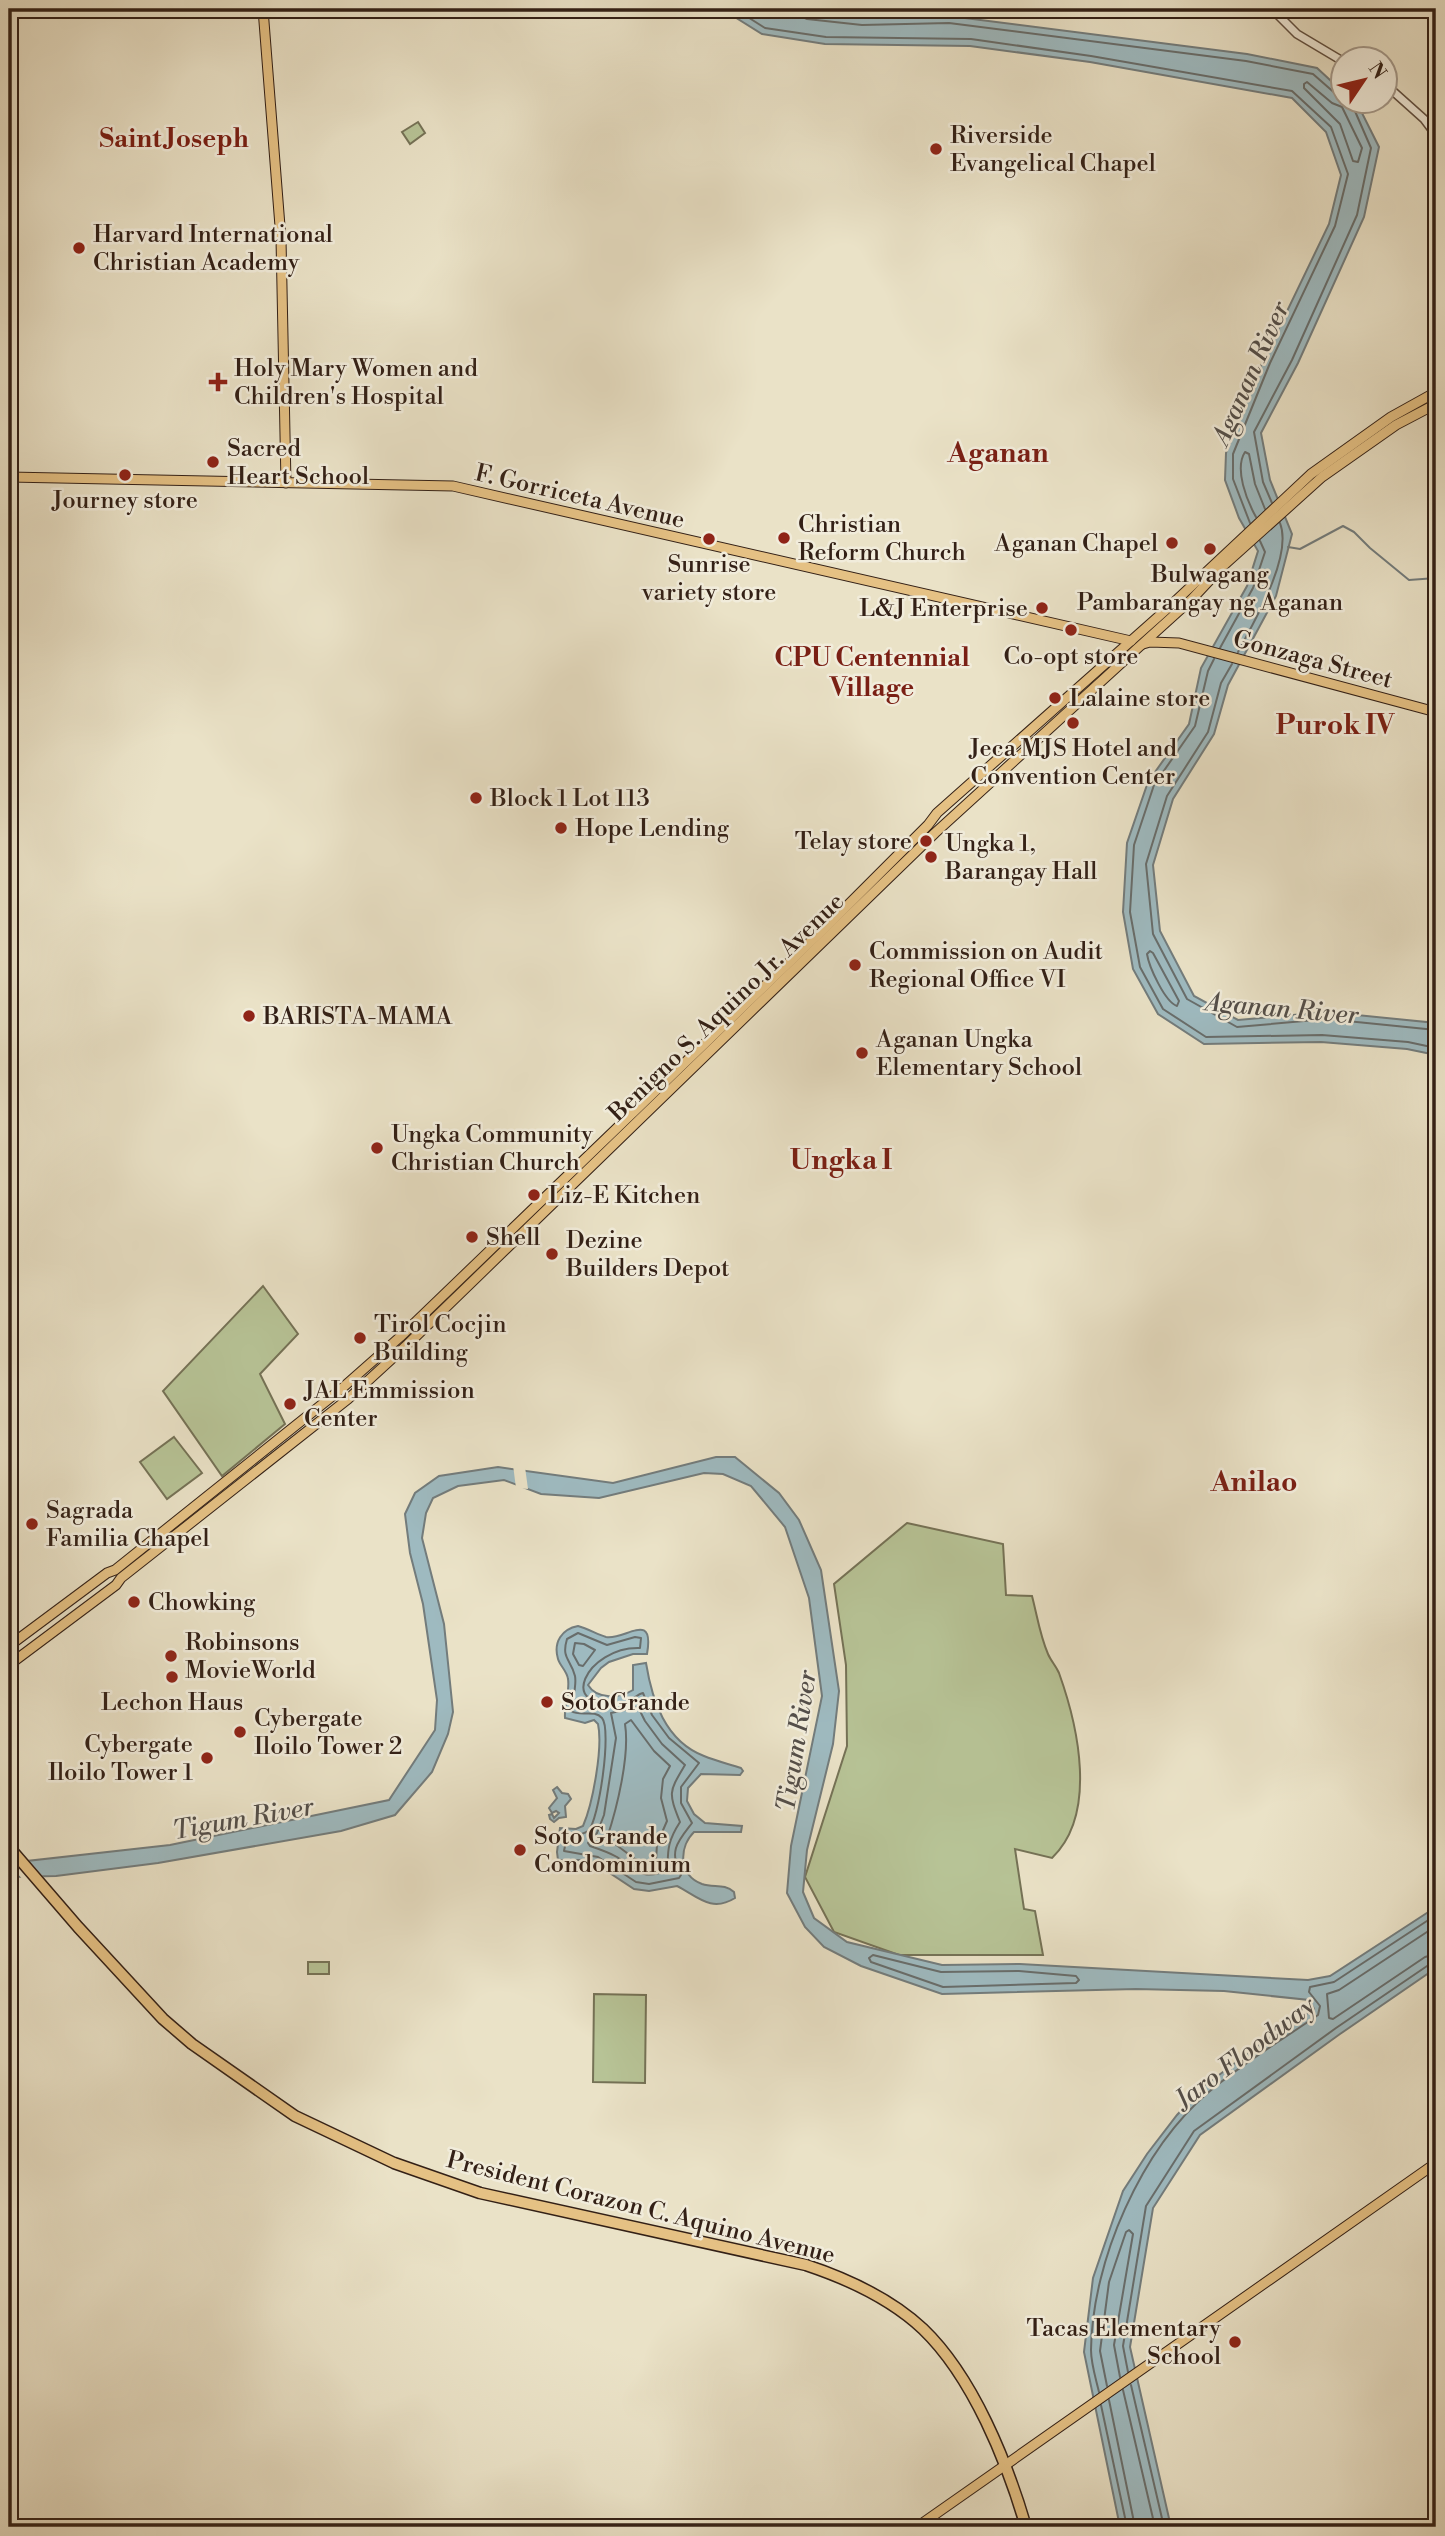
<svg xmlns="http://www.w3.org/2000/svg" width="1445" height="2536" font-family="'Libre Bodoni',serif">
<rect width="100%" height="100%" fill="#eae2c7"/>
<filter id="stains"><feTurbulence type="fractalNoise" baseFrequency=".00286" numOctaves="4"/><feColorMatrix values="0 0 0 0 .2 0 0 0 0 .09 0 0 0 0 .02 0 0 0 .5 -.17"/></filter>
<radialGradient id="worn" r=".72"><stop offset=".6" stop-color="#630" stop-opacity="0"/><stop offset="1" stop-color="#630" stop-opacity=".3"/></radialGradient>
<!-- green -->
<g fill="#b7c396" stroke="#757256" stroke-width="2">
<polygon points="418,122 425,133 410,144 402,132"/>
<polygon points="263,1286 298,1334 260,1374 285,1424 222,1476 163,1391"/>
<polygon points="174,1437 202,1473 167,1499 140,1462"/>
<path d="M907,1523L1003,1544L1006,1595L1032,1596C1037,1615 1040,1636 1048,1654C1051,1661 1056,1666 1059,1673C1078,1726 1098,1814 1052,1858L1015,1849L1024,1909L1035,1911L1043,1955H899L834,1932L805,1877L847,1746L846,1665L834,1584Z"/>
<rect x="308" y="1962" width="21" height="12"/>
<polygon points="594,1994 646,1995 645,2083 593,2082"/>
</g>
<!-- water -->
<g fill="#9ebac0" stroke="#737c7c" stroke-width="2">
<polygon points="722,9 793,9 798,11 862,18 949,16 1247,54 1317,68 1343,92 1344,102 1355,102 1358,105 1379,147 1364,217 1298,363 1261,433 1270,480 1292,534 1276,596 1228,685 1214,734 1173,799 1153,865 1160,931 1194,996 1238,1020 1327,1012 1436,1023 1436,1055 1407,1049 1321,1042 1204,1044 1158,1014 1133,969 1123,912 1127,843 1148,782 1189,724 1201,668 1247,586 1258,551 1239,518 1225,480 1226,453 1263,361 1329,224 1341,175 1326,132 1292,98 1090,62 970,46 825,44 762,34"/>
<polygon points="716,1457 735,1457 779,1493 799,1520 821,1570 839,1691 833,1744 807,1850 803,1892 814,1918 847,1942 942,1965 1020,1964 1308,1980 1330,1976 1436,1907 1436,1968 1340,2034 1200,2135 1153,2208 1130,2347 1171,2527 1120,2527 1084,2352 1093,2278 1123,2191 1147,2154 1177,2115 1203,2087 1267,2039 1314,2009 1309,2000 1224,1991 1136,1989 942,1994 861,1966 824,1947 805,1927 787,1893 791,1846 822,1696 809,1598 785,1527 751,1486 723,1474 704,1473 599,1498 541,1494 504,1480 458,1486 433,1498 426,1513 422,1538 444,1624 453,1712 448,1734 432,1772 395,1815 341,1831 158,1863 56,1876 9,1877 9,1863 170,1845 389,1800 435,1730 437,1700 423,1604 410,1553 405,1514 415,1493 439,1476 498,1467 613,1483"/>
<path d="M578,1626C588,1629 597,1634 606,1637C624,1641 655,1609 647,1654H633L609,1662L601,1668L588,1685C597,1700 620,1698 633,1690V1665L646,1663C652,1700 665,1741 704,1756C716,1761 729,1764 741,1768L743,1771L740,1775L701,1774L688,1788L687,1801L694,1814L705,1823L742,1826L741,1832H694C679,1847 678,1875 702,1884C714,1888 724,1883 734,1892L735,1898C711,1913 697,1896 677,1886L649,1891L634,1889L596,1864L579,1860H558L557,1852L560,1828L576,1829L583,1826C593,1803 603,1747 598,1724L594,1720L585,1723L565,1718C564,1705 570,1691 568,1679C567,1671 560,1666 558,1659C553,1642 562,1629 578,1626Z"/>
<polygon points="557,1787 562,1793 568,1794 571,1799 565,1806 566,1817 559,1818 554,1822 550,1819 549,1815 552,1814 554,1818 559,1813 556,1811 552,1813 549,1808 557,1798 553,1790"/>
</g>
<!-- pier -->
<g fill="#eae2c7">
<polygon points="513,1465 525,1467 528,1489 516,1488"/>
<polygon points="27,1858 46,1880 23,1880 9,1863 9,1860"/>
</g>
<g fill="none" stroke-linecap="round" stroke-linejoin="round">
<!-- shore -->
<g stroke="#686d6b" stroke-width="2">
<polyline points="735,9 765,28 826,37 971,39 1091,56 1292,91 1331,127 1348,174 1335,226 1270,363 1233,454 1233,479 1250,523"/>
<polyline points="800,9 801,16 807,19 862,25 949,23 1246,61 1313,74 1337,95 1344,96"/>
<polygon points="1307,82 1332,103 1342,107 1362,148 1358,162 1353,161 1340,124 1304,88 1304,84"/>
<polyline points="1272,503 1263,482 1254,432 1292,360 1357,215 1371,148 1351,102"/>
<path d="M1256,517C1247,501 1234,469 1245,452L1249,454L1255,484L1265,509"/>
<polyline points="1220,648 1253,588 1265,552 1260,541"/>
<path d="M1238,652C1254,622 1293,556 1280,523"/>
<polyline points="1214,659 1208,671 1195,726 1154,785 1134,845 1130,912 1140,967 1163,1009 1206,1037 1322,1035 1408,1042 1436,1048"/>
<polyline points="1232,664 1221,683 1208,732 1167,796 1146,864 1153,934 1187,999 1237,1027 1327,1019 1436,1030"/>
<path d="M1150,951L1153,953L1179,1001L1177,1006C1165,1002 1149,967 1147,954Z"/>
<path d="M578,1633L607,1645L635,1637L641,1638L640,1648C587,1646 552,1714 625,1702C632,1701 637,1694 643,1693L652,1715L669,1738L699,1763L681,1787V1803L692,1823C678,1841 668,1851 681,1875L679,1878L649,1884L636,1882L598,1857L564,1851L567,1836C573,1835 581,1836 588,1831C599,1821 612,1729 602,1718C594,1709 581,1717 571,1711C572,1700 577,1687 575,1676C571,1659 561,1659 567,1639Z"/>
<polygon points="575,1643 584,1644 595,1650 583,1666 579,1665 573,1654"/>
<path d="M638,1707L645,1721L662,1744L685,1765C669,1792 668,1792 680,1822C669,1839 667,1849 668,1869C644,1882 636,1870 617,1857C608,1852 599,1849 590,1846L588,1843L597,1833L604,1815L616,1738L611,1713Z"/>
<path d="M631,1720L654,1751L670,1766L663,1779L661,1798L667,1821L657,1844L656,1861L648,1864L635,1859L607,1838C617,1808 630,1755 625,1724Z"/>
<polyline points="1436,1926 1339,1990 1327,1994 1329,2018 1333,2019 1425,1957 1436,1954"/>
<polygon points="873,1955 941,1972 1019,1971 1076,1976 1079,1980 1076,1983 943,1987 871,1962 869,1958"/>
<polyline points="1128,2372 1123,2346 1146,2206 1194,2131 1336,2028 1430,1964 1436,1963"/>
<polyline points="1131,2385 1164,2527"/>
<polyline points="1107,2386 1100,2351 1109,2282 1126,2232 1129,2230 1133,2234 1114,2345 1120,2377"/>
<polyline points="1123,2390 1155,2527"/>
<path d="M1099,2392C1096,2379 1091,2364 1091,2350C1092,2261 1141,2149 1210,2091C1244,2062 1282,2040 1318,2015L1320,2006L1309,1992L1310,1987L1334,1982L1436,1915"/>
<polyline points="1109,2400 1135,2527"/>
<polyline points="1101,2405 1127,2527"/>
</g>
<!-- stream -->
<polyline stroke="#737c7c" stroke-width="2" points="1288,547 1300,549 1343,526 1354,532 1370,548 1409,580 1436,578"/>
<defs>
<g id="minor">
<polyline points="1272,9 1297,34 1344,62"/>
<polyline points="1386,85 1424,119 1436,135"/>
</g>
<g id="major">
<polyline points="263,9 281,239 286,483"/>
<polyline points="9,477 453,486 1131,641"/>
<polyline points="1143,644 1150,642 1179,643 1436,712"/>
<polyline points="9,1646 107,1573 115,1570 340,1390 400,1337 831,922 928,825 937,813 1168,608 1311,474 1391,417 1436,392"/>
<polyline points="9,1665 116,1585 121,1578 348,1399 408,1344 935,833 1140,646 1192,599 1223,566 1322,477 1396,425 1436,404"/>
<polyline points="917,2527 1436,2163"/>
</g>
<path id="highway" d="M9,1847L78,1927L163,2019L192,2044L295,2116L394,2163L480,2193L806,2265C848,2279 890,2298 923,2329C973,2377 1007,2462 1026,2527"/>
</defs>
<!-- minor casing -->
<use href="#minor" stroke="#615042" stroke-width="10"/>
<!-- major casing -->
<use href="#major" stroke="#332016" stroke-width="11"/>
<!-- highway casing -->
<use href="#highway" stroke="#332016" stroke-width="13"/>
<!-- minor -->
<use href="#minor" stroke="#f1ecdb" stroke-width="7"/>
<!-- major -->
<use href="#major" stroke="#e5c184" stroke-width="9"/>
<!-- highway -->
<use href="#highway" stroke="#e5c184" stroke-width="10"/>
</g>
<!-- markers -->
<g fill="#8f2418" stroke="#f1ecdb" stroke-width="2.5">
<circle cx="936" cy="149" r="7"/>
<circle cx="79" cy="248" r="7"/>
<path d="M214.5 371.5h7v7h7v7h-7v7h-7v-7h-7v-7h7z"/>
<circle cx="213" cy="462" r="7"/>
<circle cx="125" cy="475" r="7"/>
<circle cx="784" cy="538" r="7"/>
<circle cx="709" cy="539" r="7"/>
<circle cx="1172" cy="543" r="7"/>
<circle cx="1210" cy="549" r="7"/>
<circle cx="1042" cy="608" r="7"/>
<circle cx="1071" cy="630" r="7"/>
<circle cx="1055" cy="698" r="7"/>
<circle cx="1073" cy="723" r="7"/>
<circle cx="476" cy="798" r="7"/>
<circle cx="561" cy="828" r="7"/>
<circle cx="926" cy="841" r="7"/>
<circle cx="931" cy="857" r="7"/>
<circle cx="855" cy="965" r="7"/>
<circle cx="249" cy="1016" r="7"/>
<circle cx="862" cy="1053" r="7"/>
<circle cx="377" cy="1148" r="7"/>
<circle cx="534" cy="1195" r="7"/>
<circle cx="472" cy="1237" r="7"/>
<circle cx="552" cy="1254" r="7"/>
<circle cx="360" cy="1338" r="7"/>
<circle cx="290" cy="1404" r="7"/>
<circle cx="32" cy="1524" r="7"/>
<circle cx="134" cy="1602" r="7"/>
<circle cx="171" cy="1656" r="7"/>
<circle cx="172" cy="1677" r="7"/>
<circle cx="547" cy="1702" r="7"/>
<circle cx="240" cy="1732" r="7"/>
<circle cx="207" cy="1758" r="7"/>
<circle cx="520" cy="1850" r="7"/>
<circle cx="1235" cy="2342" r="7"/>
</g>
<g text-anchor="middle" stroke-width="5" stroke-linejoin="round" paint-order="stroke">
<!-- poi labels -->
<g font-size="24" fill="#332016" stroke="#f1ecdb" text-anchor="start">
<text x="950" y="143">Riverside<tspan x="950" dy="28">Evangelical Chapel</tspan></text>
<text x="93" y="242">Harvard International<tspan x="93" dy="28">Christian Academy</tspan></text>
<text x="234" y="376">Holy Mary Women and<tspan x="234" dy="28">Children's Hospital</tspan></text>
<text x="227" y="456">Sacred<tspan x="227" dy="28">Heart School</tspan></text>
<text x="125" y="508" text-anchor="middle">Journey store</text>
<text x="798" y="532">Christian<tspan x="798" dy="28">Reform Church</tspan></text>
<text x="1158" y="551" text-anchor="end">Aganan Chapel</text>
<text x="709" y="572" text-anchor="middle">Sunrise<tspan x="709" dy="28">variety store</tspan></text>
<text x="1210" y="582" text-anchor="middle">Bulwagang<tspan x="1210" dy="28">Pambarangay ng Aganan</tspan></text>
<text x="1028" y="616" text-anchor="end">L&amp;J Enterprise</text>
<text x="1071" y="664" text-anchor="middle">Co-opt store</text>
<text x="1069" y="706">Lalaine store</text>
<text x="1073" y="756" text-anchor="middle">Jeca MJS Hotel and<tspan x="1073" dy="28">Convention Center</tspan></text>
<text x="490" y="806">Block 1 Lot 113</text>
<text x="575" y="836">Hope Lending</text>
<text x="912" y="849" text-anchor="end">Telay store</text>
<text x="945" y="851">Ungka 1,<tspan x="945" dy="28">Barangay Hall</tspan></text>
<text x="869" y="959">Commission on Audit<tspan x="869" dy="28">Regional Office VI</tspan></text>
<text x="263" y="1024">BARISTA-MAMA</text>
<text x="876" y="1047">Aganan Ungka<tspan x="876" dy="28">Elementary School</tspan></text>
<text x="391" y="1142">Ungka Community<tspan x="391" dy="28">Christian Church</tspan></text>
<text x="548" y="1203">Liz-E Kitchen</text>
<text x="486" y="1245">Shell</text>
<text x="566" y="1248">Dezine<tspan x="566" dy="28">Builders Depot</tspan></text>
<text x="374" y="1332">Tirol Cocjin<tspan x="374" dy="28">Building</tspan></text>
<text x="304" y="1398">JAL Emmission<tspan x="304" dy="28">Center</tspan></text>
<text x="46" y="1518">Sagrada<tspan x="46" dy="28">Familia Chapel</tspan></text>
<text x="148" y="1610">Chowking</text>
<text x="185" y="1650">Robinsons<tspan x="185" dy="28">MovieWorld</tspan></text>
<text x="172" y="1710" text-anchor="middle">Lechon Haus</text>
<text x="561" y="1710">SotoGrande</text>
<text x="254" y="1726">Cybergate<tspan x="254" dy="28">Iloilo Tower 2</tspan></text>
<text x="193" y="1752" text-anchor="end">Cybergate<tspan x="193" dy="28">Iloilo Tower 1</tspan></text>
<text x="534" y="1844">Soto Grande<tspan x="534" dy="28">Condominium</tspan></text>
<text x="1221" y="2336" text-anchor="end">Tacas Elementary<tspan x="1221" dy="28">School</tspan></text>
</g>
<!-- street labels -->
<g font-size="24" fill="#332016" stroke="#f1ecdb">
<text transform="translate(580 496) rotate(13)" y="8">F. Gorriceta Avenue</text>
<text transform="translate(1313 659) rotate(15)" y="8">Gonzaga Street</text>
<text transform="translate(726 1007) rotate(-44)" y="8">Benigno S. Aquino Jr. Avenue</text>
<text transform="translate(641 2207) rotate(14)" y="8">President Corazon C. Aquino Avenue</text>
</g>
<!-- neighbourhood labels -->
<g font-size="26" font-weight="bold" fill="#7a1f14" stroke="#f1ecdb">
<text x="174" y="147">Saint Joseph</text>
<text x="872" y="666">CPU Centennial<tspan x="872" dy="30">Village</tspan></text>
</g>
<!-- water labels -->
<g font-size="26" font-style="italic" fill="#534e49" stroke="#f1ecdb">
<text transform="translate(1250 373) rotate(-66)" y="9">Aganan River</text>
<text transform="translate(1282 1008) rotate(5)" y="9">Aganan River</text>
<text transform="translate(796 1741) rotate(-81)" y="9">Tigum River</text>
<text transform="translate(243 1818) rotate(-10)" y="9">Tigum River</text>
<text transform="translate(1245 2052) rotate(-37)" y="9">Jaro Floodway</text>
</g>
<!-- quarter labels -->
<g font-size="28" font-weight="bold" fill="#7a1f14" stroke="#f1ecdb">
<text x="998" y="462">Aganan</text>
<text x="1335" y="734">Purok IV</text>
<text x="841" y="1169">Ungka I</text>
<text x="1254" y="1491">Anilao</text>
</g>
</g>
<!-- margin -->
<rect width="1445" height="2536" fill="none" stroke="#eae2c7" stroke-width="35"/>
<rect x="10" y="10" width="1424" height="2515" fill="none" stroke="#332016" stroke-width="3.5"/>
<rect x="18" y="18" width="1410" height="2501" fill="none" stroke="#332016" stroke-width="2"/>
<!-- north arrow -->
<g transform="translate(1364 80) rotate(55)"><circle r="33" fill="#f1ecdb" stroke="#a59a8c" stroke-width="2"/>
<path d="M0-5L12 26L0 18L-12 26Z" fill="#8f2418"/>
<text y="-10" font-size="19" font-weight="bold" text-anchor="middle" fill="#332016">N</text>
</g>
<rect width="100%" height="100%" filter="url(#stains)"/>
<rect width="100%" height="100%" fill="url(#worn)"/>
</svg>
